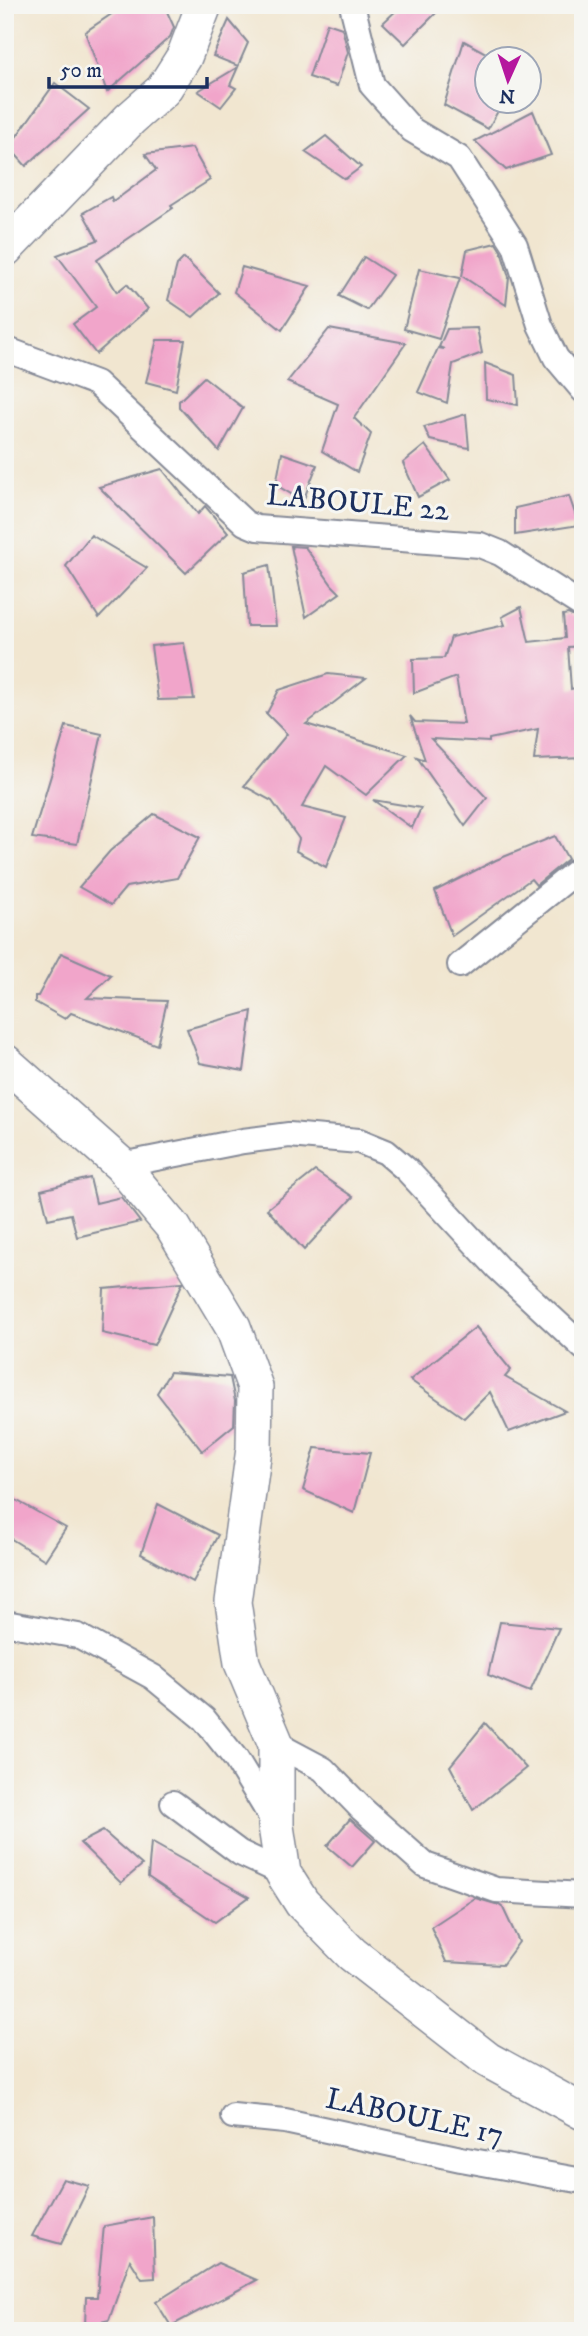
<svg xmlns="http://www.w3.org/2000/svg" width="588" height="2336" font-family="'IM FELL DW Pica',serif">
<rect width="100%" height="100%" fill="#f6f6f2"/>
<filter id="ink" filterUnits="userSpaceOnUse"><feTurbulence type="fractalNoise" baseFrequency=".0143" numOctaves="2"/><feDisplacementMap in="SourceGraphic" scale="14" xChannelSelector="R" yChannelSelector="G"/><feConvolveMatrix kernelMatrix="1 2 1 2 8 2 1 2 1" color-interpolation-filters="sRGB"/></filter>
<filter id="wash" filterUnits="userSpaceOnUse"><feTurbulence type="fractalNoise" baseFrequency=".00686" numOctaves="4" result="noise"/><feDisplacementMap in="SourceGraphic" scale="28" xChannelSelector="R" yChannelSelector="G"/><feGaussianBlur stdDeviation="1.57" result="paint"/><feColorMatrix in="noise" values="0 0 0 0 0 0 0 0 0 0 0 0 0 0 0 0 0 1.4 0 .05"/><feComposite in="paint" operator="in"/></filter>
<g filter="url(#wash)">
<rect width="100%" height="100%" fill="#f1e6d0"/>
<g id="blocks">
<!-- building -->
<g fill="#f1a5ca">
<polygon points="125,5 164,5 174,27 170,37 107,92 85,32"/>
<polygon points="402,5 444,5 405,44 383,23"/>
<polygon points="229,20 248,43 238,66 213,56"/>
<polygon points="327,23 342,28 348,52 337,86 309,77"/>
<polygon points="464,41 486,53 486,102 503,102 488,129 444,105"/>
<polygon points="238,67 230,85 236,88 221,107 198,91"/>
<polygon points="55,83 89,109 26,166 9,147"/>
<polygon points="533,111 551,155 506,170 475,141"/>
<polygon points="326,136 361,167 345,179 305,152"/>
<polygon points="192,148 210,180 171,205 173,208 97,260 117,292 127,284 148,309 96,354 73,324 96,307 57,255 98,240 83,213 111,197 113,202 156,170 145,154"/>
<polygon points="496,243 501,251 509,277 506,305 462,276 467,250"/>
<polygon points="364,257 392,275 367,310 339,296"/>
<polygon points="184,258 219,293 193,317 168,300 177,265"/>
<polygon points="242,267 310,286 282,330 234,292"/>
<polygon points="419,269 460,278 439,339 404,329"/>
<polygon points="477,328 482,353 453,364 447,403 418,392 438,348 444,349 439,347 447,329"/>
<polygon points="329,329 406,343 354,418 371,434 357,472 322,451 338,404 287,382"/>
<polygon points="157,340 185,340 176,390 146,382"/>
<polygon points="485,363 516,375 518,405 486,399"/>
<polygon points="204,377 243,408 219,451 179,407 179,401"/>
<polygon points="466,414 469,448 430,440 424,427"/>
<polygon points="425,445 450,480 418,497 403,463"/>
<polygon points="282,453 317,465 303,501 276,485"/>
<polygon points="162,469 198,514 205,506 228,533 186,573 99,487"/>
<polygon points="569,496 579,525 515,535 515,508"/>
<polygon points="91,535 147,568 99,618 66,566"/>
<polygon points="291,546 305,547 332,585 340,593 306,617"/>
<polygon points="269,565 276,626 247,626 244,572"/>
<polygon points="521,607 529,642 565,638 563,615 568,614 583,621 583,646 568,647 571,689 583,686 583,758 534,760 538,729 489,739 489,742 431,739 487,798 465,826 417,757 425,760 410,716 415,722 464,724 456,677 414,693 413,659 444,658 451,637 505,625 502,617"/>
<polygon points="184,643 194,699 158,700 151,646"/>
<polygon points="328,674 366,678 306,724 407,755 366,795 326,766 302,807 346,818 326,867 296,851 299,839 272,801 244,786 287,734 265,712 267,713 279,690"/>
<polygon points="66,726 102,734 77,844 32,838"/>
<polygon points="373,800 421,808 412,828"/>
<polygon points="154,814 200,837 177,878 126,887 111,905 79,887 110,851"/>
<polygon points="555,836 568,859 536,885 531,879 452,936 435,891 496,860"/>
<polygon points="61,953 111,975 87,998 167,1001 157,1045 71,1013 65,1019 35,1002 35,996 38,996"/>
<polygon points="252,1011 244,1071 200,1063 187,1029"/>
<polygon points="315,1171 353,1197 304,1250 267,1209"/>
<polygon points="90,1178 96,1203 121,1197 140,1222 77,1237 71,1214 48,1219 41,1190"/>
<polygon points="183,1282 154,1345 102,1333 104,1289"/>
<polygon points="476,1327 511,1370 505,1377 565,1411 509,1432 490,1392 464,1418 410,1380"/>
<polygon points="170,1372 230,1377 235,1401 234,1425 202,1451 157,1393"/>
<polygon points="315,1448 370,1453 354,1513 303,1490"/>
<polygon points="5,1494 66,1528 45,1560 5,1535"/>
<polygon points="158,1504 218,1535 193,1582 141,1554"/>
<polygon points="500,1622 559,1628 530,1692 488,1675"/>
<polygon points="485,1723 526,1768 473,1810 450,1766"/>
<polygon points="350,1819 375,1841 352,1867 327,1846"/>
<polygon points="103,1831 142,1865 121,1883 80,1843"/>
<polygon points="151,1842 249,1897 215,1922 148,1877"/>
<polygon points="475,1898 499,1905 503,1908 519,1942 502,1965 446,1962 431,1927"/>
<polygon points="63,2179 89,2186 61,2244 32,2236"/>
<polygon points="153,2217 155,2278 142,2279 130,2260 109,2320 85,2326 86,2297 97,2297 104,2226"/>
<polygon points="218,2263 257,2280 171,2326 156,2302"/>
</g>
</g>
</g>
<g filter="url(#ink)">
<use href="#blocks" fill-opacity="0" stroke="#868a97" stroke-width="2"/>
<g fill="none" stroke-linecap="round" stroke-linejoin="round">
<defs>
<g id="street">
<polyline points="352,5 372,85 412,130 459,158 515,245 540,325 556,358 583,390"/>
<polyline points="5,349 96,383 245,523 257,528 480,545 500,553 583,606"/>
<polyline points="460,965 583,866"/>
<polyline points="121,1165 243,1141 289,1135 359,1141 386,1152 407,1170 498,1268 583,1347"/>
<polyline points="5,1623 78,1636 153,1677 204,1719 236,1759 276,1825"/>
<polyline points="276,1744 323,1769 362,1809 425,1865 496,1890 583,1895"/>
<polyline points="173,1803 240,1853 283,1873"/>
<polyline points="233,2116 285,2121 461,2159 583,2181"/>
</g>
<g id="secondary">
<polyline points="5,249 130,119 163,90 184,57 204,5"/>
<polyline points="5,1062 121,1165 173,1227 233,1327 255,1387 254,1449 233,1602 242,1663 276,1744 276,1826 283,1873 302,1903 352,1954 488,2060 583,2112"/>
</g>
</defs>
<!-- street casing -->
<use href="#street" stroke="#868a97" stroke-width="28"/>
<!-- secondary casing -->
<use href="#secondary" stroke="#868a97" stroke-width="38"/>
<!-- street -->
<use href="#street" stroke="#fff" stroke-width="24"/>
<!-- secondary -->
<use href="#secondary" stroke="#fff" stroke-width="35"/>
</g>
</g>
<g text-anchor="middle" stroke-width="6" stroke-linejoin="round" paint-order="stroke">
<!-- street labels -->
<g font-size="30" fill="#1b2f5e" stroke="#f6f6f2">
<text transform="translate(358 502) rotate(5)" y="10">LABOULE 22</text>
<text transform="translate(415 2116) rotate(12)" y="10">LABOULE 17</text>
</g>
</g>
<!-- margin -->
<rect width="588" height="2336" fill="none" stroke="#f6f6f2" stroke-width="28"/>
<!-- north arrow -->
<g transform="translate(508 80) rotate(183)"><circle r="33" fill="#f6f6f2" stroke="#9ea6b7" stroke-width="2"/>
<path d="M0-5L12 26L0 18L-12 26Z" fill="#b5179e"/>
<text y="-10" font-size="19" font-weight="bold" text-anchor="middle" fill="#1b2f5e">N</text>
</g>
<!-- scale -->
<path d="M49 77v10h158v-10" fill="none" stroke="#1b2f5e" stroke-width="3.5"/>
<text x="60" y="77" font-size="21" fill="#1b2f5e" stroke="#f6f6f2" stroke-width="5" paint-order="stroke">50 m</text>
</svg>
